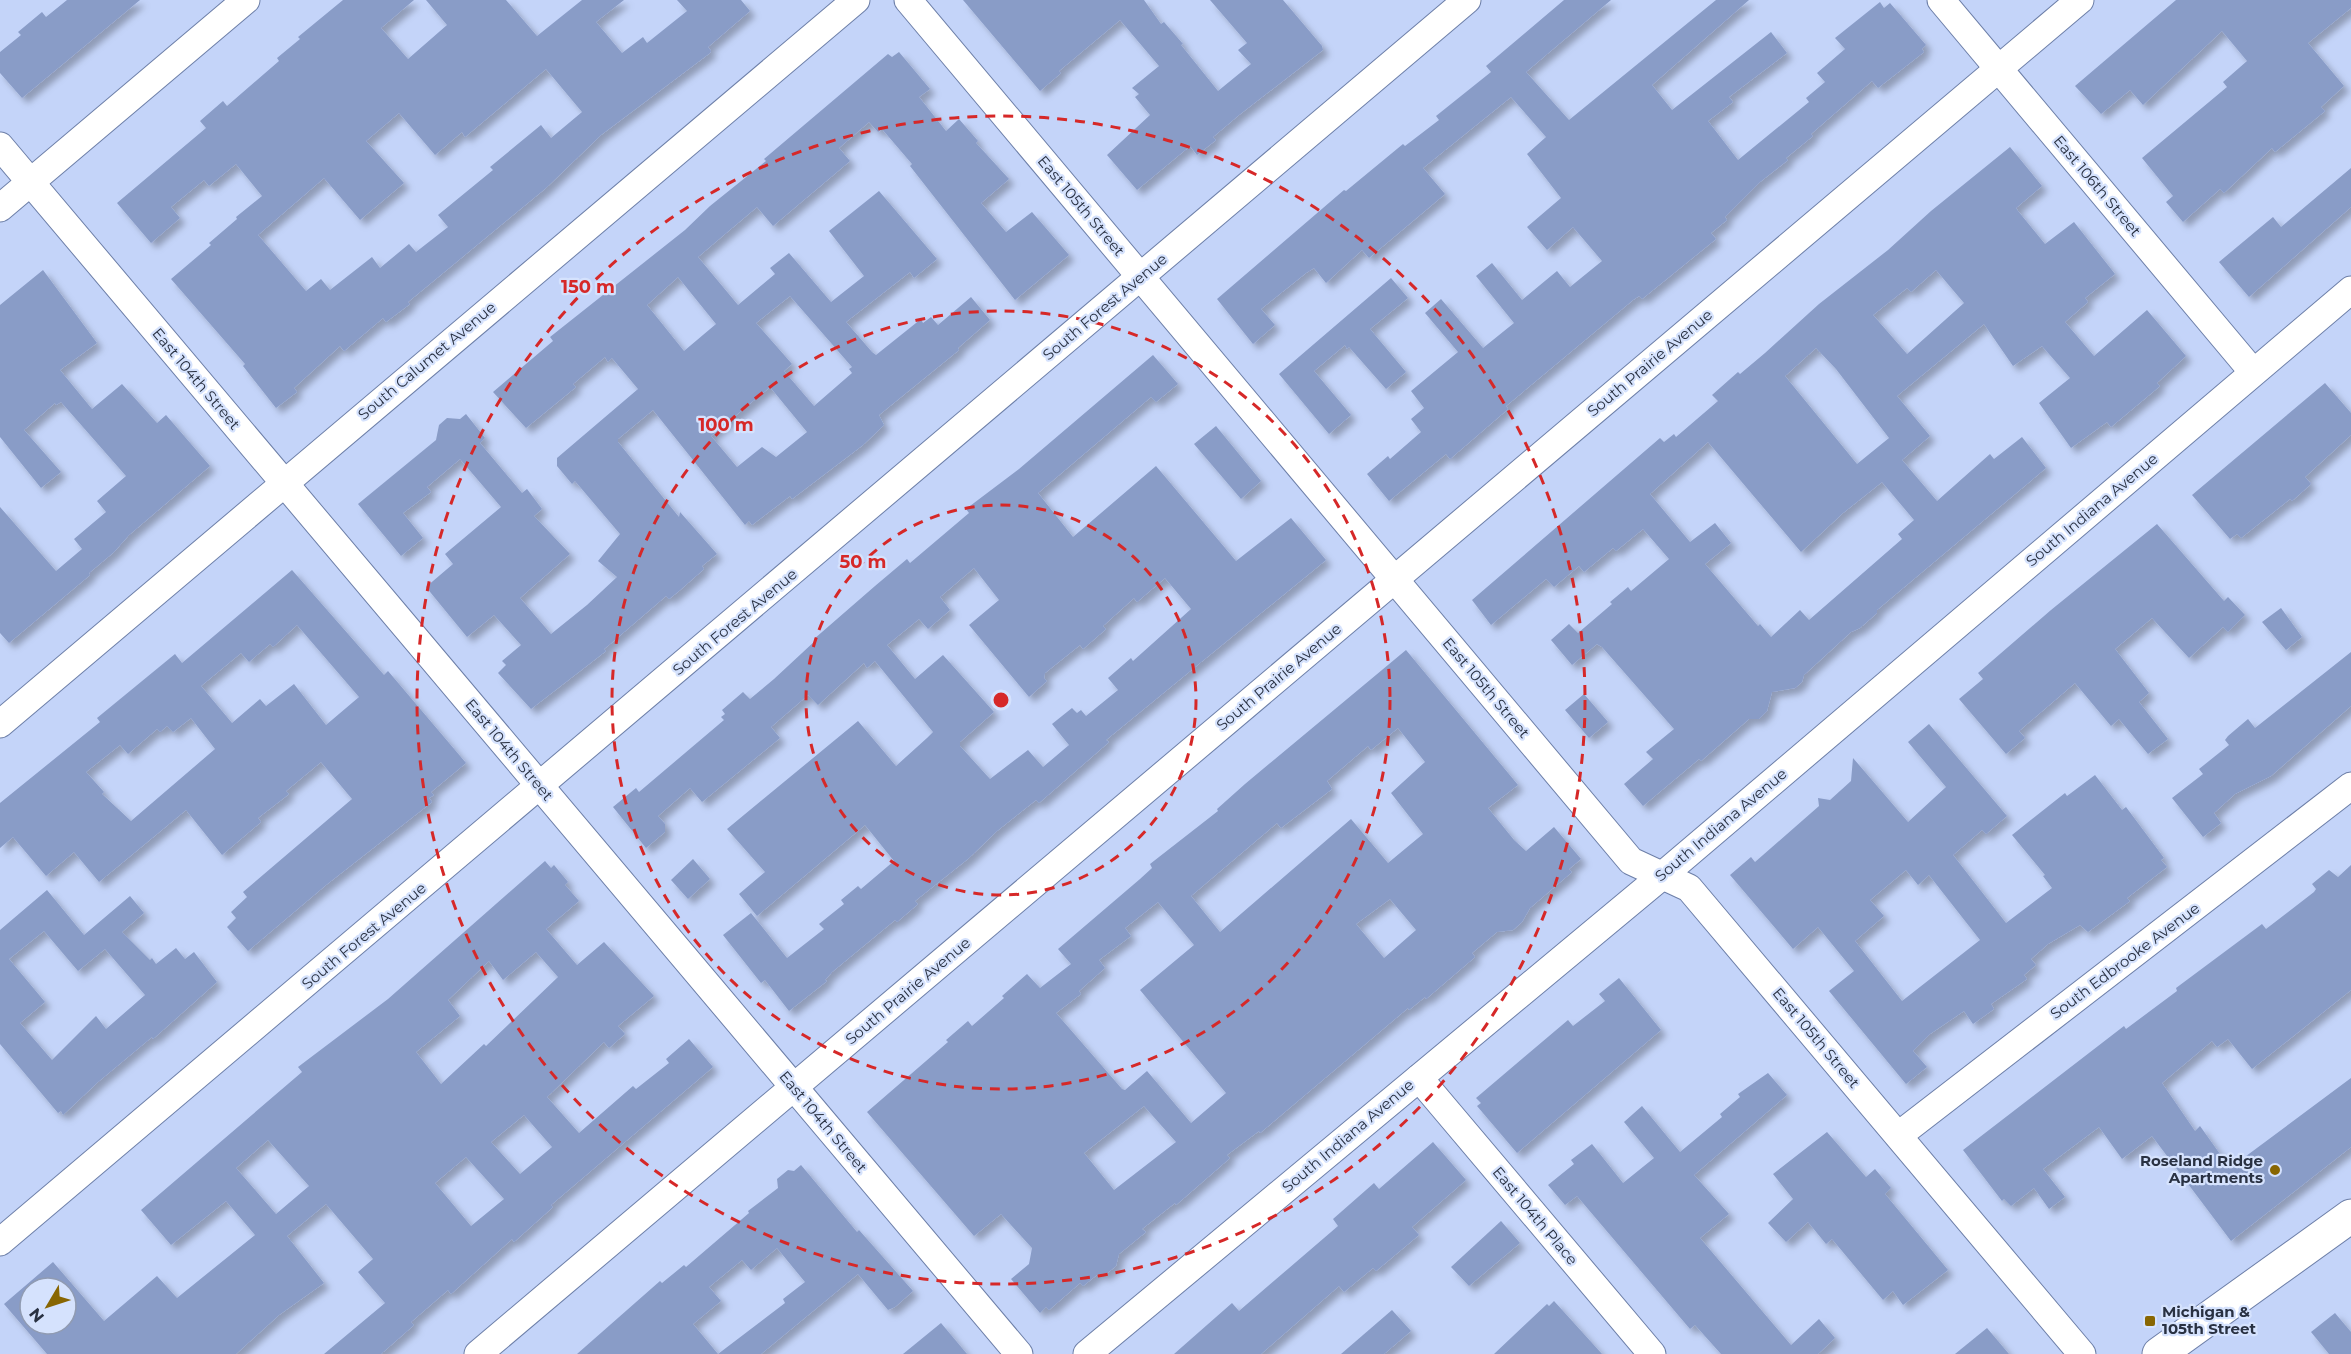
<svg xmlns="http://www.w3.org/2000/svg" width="2351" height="1354" font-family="Montserrat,sans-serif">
<defs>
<filter id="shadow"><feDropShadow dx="5.5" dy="5.5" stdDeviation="3" flood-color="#0004"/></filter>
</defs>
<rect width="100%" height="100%" fill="#c4d4f9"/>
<!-- building -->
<g fill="#899cc7" fill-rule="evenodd" filter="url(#shadow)">
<polygon points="67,0 140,0 22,98 0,73 0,52 21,35 18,32 42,12 46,17"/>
<path d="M343,0H414L381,28L408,59L447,25L426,0H506L537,36L582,0H624L596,22L622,53L643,37L647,43L687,11L677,0H741L750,11L708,47L711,51L710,53L601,135L546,188L408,302L410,304L386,322L383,318L344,351L340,346L294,388L297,392L276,408L243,366L245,364L171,279L211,245L209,243L237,219L236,217L262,196L236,164L209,186L204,180L171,207L180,218L151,243L117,203L206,128L200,121L223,101L227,106L279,61L277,58L300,39L298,37ZM546,69L582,112L551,138L541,125L490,167L493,170L438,215L448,227L416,252L409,244L380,268L372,257L330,290L321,279L306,291L258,235L324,178L360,220L404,183L366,141L399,113L435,155L462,132L465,137Z"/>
<polygon points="963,0 1144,0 1161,24 1164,22 1183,44 1181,45 1218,91 1251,64 1238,50 1247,43 1210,0 1283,0 1322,46 1323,50 1239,115 1213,137 1216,140 1197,155 1190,146 1137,190 1107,155 1150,115 1135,97 1139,94 1132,88 1159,66 1120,20 1059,71 1061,73 1040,91"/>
<polygon points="1564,0 1611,0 1526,72 1569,120 1716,0 1749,0 1652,85 1672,110 1771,32 1787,53 1729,97 1733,102 1708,121 1738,160 1809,102 1806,98 1825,82 1817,73 1845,49 1835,38 1880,2 1884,8 1890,3 1926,45 1922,49 1924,52 1878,88 1872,81 1811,134 1813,136 1786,158 1788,160 1760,182 1725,217 1727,220 1711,233 1716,239 1642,299 1639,296 1633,300 1506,406 1508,409 1450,459 1446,454 1389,501 1367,474 1388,456 1390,459 1421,432 1411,419 1424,408 1411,391 1458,352 1425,313 1441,299 1483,348 1514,323 1476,276 1492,263 1522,300 1557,271 1570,287 1602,261 1573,227 1547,250 1527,227 1561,198 1527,154 1546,137 1511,97 1423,168 1445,194 1369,258 1362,250 1326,283 1314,268 1306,273 1261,309 1275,325 1253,344 1217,299 1344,190 1346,191 1403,144 1405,146 1439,120 1436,116 1491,72 1486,66"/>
<polygon points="2176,0 2351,0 2351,8 2308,43 2344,86 2321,107 2325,111 2275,152 2272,148 2224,193 2220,189 2183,222 2166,202 2173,196 2142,158 2227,87 2223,82 2247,61 2222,31 2143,105 2130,90 2101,114 2075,86"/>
<path d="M899,52L930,89L919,97L946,131L959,119L978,141L976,143L1009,179L981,203L1006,232L1032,212L1069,255L1015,300L910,166L912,164L882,129L878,132L869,122L839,148L850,161L773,226L757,207L725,234L698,257L738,305L775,274L770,268L789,253L831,302L864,276L829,231L879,191L937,259L914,278L910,272L846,322L872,352L876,355L921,319L923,323L931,317L938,325L971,297L990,320L958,348L959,350L879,415L884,425L863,445L792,499L790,496L752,525L749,521L745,525L653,410L618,439V442L679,517L680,512L717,554L702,566L704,569L679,591L669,599L666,596L609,645L604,649L606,651L531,709L498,673L506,665L502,661L521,645L494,615L467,637L426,587L453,564L445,554L501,507L460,459L427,487L431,492L403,513L423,538L401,556L358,504L436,440L439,425L447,418L460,419L466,414L485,438L480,443L522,493L527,489L542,509L534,516L570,554L520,598L551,634L587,605L617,577L598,561L620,534L575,481L572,484L557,466V458L638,389L612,358L608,362L605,357L573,384L576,387L526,428L493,392L553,341L550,337L685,230L710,206L766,161L764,159L888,54L892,57ZM678,277L716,324L684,351L647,305ZM790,296L852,367L849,369L852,373L814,406L784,371L792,364L756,323ZM770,387L807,432L776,457L762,447L737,467L711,436Z"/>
<path d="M2010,147L2042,186L2016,208L2018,211L2045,244L2074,222L2115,274L2085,298L2088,302L2065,322L2094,356L2147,310L2186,356L2157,383L2160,386L2111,427L2107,422L2071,448L2039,403L2070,378L2042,346L2013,366L1984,324L1897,396L1930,436L1902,460L1937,501L1990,454L1994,459L2022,437L2046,468L1877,610V613L1860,628L1851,632L1804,675L1802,682L1795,688L1772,692L1767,711L1759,719H1749L1701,761L1699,759L1643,806L1624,784L1653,759L1646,752L1674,729L1602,647L1597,644L1572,665L1551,640L1569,624L1578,633L1612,604L1610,602L1628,587L1631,591L1669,559L1643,529L1616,551L1613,548L1584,572L1579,566L1554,587L1546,579L1491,625L1472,600L1660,438L1664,442L1674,434L1676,437L1718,401L1712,395L1738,372L1740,374L1765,353L1819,304L1888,250L1931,211ZM1936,270L1964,303L1907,354L1873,315L1907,288L1911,292ZM1816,348L1836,369L1889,438L1857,464L1785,376ZM1708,442L1801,552L1843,513L1882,482L1914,520L1898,534L1902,539L1809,620L1800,610L1771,637L1760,624L1758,626L1705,564L1731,543L1715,523L1690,542L1650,494Z"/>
<polygon points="2351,168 2351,207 2249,297 2219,262 2273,217 2281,227"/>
<polygon points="43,270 97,343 60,370 92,409 122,384 157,423 166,415 210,466 129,535 114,552 89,573 90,575 9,643 0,633 0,507 56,571 82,549 74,539 106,512 97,501 126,476 61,402 56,405 55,403 24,430 61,472 41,488 0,437 0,305"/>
<polygon points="1391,278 1408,298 1370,329 1406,372 1386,389 1349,347 1347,349 1345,345 1314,371 1351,415 1329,434 1279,374"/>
<path d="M1153,355L1178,384L1156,402L1151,397L1038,493L1073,537L1156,466L1236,561L1291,518L1326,560L1106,740L1109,742L1039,803L1036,800L997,831L969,858L915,901L918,904L897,922L895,920L832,972L825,980L827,981L789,1011L765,980L761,983L723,935L751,913L787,958L824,929L819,924L844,904L841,900L858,886L861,889L894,861L865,825L757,916L739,894L765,872L727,829L858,721L896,766L927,738L933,732L875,661L867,668L864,663L818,705L808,695L771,727L780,738L702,802L690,788L658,816L665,824V832L646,848L613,807L636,788L639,792L724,720L721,717L725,714L722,710L743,692L750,699L774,679L816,640L814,639L875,586L907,559L910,563L969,513L966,509L1019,469ZM974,568L999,600L969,625L1029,697L1047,681L1044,678L1045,673L1080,645L1083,649L1106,629L1103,626L1134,598L1137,602L1165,578L1191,609L1133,661L1131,658L1108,678L1118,690L1086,716L1081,710L1077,713L1072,708L1052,724L1069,745L1043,767L1028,750L990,779L960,746V742L994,712L943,655L915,679L887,645L919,619L928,629L950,610L940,597Z"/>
<polygon points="2325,383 2351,413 2351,435 2305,477 2311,484 2292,501 2290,499 2241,538 2237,534 2230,539 2192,495"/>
<polygon points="1216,426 1261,481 1241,499 1194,444"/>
<polygon points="2157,524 2224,601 2228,597 2245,615 2228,632 2223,627 2189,658 2152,618 2115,649 2149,693 2139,702 2168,739 2148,754 2119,719 2111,726 2075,683 2019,731 2025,738 2006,754 1959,699 1983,679 1978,673 2051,610"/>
<path d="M292,570L384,675L388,671L466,763L431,792L434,795L429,798L432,802L326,885L248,951L227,927L236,918L231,912L247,897L243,892L352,799L321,762L286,791L289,794L258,818L261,822L222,855L186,810L99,882L74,852L46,876L13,837L0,848V803L100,722L97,718L175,654L182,663ZM297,625L359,697L326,725L294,684L266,706L260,699L232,723L201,686L241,653L249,662L270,644L273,647ZM191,718L215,749L131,821L102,794L104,792L86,772L120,745L128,754L157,729L160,732L167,726L173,732Z"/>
<polygon points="2281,608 2302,637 2286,650 2262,622"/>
<path d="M1406,650L1518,785L1488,808L1514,840L1526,851L1554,827L1581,859L1569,869L1572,872L1530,908L1522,922L1513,930L1497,932L1472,953L1475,957L1426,999L1425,997L1409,1010L1408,1008L1260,1133L1259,1131L1227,1155L1230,1158L1176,1205L1175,1203L1142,1229L1146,1232L1119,1254L1116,1266L1105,1275L1098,1274L1083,1286L1080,1283L1049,1310L1046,1307L1040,1313L1011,1279L1029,1264L1032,1248L1001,1214L974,1236L867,1112L948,1042L946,1040L968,1021L972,1026L1004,998L1002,996L1027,974L1040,988L1071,964L1058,949L1140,879L1152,868L1150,864L1218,811L1217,809L1245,784ZM1398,728L1425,762L1391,793L1423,834L1388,863L1351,819L1220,932L1191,896L1277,823L1281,828L1332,789L1327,781L1368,746L1371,750ZM1390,899L1416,930L1384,958L1356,924ZM1158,902L1194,945L1140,990L1226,1093L1191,1123L1147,1071L1125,1090L1122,1089L1056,1013L1081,994L1079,991L1105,968L1099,960L1131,936L1125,928ZM1144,1106L1176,1142L1114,1190L1084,1153Z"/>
<polygon points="2351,652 2351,706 2271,776 2235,794 2214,813 2221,823 2203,837 2172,798 2203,774 2199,769 2229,745 2225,740 2228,736 2248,719 2255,728"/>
<polygon points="1584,694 1608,722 1589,738 1565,710"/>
<path d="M1929,724L2007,816L1986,834L1982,830L1953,855L2006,923L2052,888L2043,876L2045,875L2012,835L2065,793L2067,796L2095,775L2122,810L2126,807L2164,858L2161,860L2167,867L2127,898L2130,901L2088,932L2080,925L2048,944L2031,959L2036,965L2024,975L2027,979L1991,1004L1994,1009L1973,1024L1964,1011L1930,1034L1913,1051L1927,1067L1906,1084L1829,991L1854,971L1818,927L1793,949L1730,875L1751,857L1755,862L1819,806L1818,798L1830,800L1851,781L1853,758L1908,822L1946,787L1908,742ZM1906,870L1918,885L1929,875L1980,940L1902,1001L1855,941L1884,916L1870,900Z"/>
<polygon points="693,859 710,879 688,899 671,880"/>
<path d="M545,861L551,868L554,865L568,882L565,885L579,901L546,929L577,965L604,942L654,996L618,1026L625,1034L609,1048L604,1042L547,1097L579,1133L633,1086L636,1089L669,1063L666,1059L689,1039L713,1067L551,1205L553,1207L514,1242L512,1239L451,1294L448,1290L411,1322L414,1325L381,1354H324L385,1303L358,1272L373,1259L326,1204L287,1236L324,1283L279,1315L236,1354H47L4,1304L53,1262L104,1321L157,1276L177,1298L255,1235L226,1201L171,1245L141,1210L302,1072L298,1067L388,999ZM536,952L558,977L486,1046L484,1044L441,1084L416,1052L460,1016L448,1000L489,961L503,980ZM524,1115L552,1147L520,1174L491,1142ZM268,1140L309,1186L276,1214L236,1168ZM466,1157L504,1199L471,1226L435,1183ZM30,1288H66V1324H30Z"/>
<polygon points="2351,865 2351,990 2252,1069 2228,1039 2217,1047 2212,1041 2162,1083 2195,1131 2200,1126 2230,1168 2351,1078 2351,1147 2231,1241 2152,1136 2122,1159 2099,1127 2043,1169 2065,1197 2049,1209 2034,1188 2011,1206 2004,1199 2002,1201 1963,1150 2124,1026 2126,1029 2177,991 2176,988 2262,924 2266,929 2314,892 2316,889 2312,884 2329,870 2338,877"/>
<path d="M47,890L84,935L130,896L144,913L122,932L150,960L152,958L156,964L176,948L185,959L194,952L217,982L153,1039L152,1037L98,1082L63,1115L61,1111L58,1113L0,1044V930ZM44,931L78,971L105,949L145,995L106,1029L96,1016L52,1060L20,1023L45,1002L9,959Z"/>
<polygon points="1619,978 1661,1030 1517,1153 1477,1106 1481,1103 1476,1098 1568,1020 1573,1026 1605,1001 1599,994"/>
<polygon points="1768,1073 1787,1095 1694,1175 1729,1214 1700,1238 1791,1345 1819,1319 1835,1338 1818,1354 1721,1354 1695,1325 1690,1329 1577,1196 1565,1205 1548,1185 1574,1164 1571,1160 1592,1144 1623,1183 1654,1158 1624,1122 1642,1106 1680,1152 1722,1117 1720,1114 1740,1097 1738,1094"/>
<polygon points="1827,1132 1866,1177 1875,1169 1891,1188 1885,1194 1948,1270 1903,1305 1893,1291 1883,1300 1832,1239 1826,1244 1808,1222 1786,1242 1768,1223 1793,1199 1773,1174"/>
<polygon points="1433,1142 1466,1180 1412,1227 1419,1235 1376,1271 1373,1268 1344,1292 1339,1286 1261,1354 1174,1354 1232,1303 1239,1311 1338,1226 1333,1219 1374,1183 1379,1189"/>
<path d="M801,1165L857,1232L859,1230L913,1291L895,1307L888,1310L858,1274L761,1354H577L660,1281L662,1283L684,1265L686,1267L749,1213L748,1211L778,1188L777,1179L788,1170L794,1171ZM777,1248L805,1282L783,1299L785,1303L718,1354L693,1324L721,1301L709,1287L742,1260L751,1270Z"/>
<polygon points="1501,1221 1520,1243 1469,1286 1451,1267"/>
<polygon points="1554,1301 1602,1354 1494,1354 1547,1304 1549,1306"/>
<polygon points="1392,1310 1411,1331 1384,1354 1341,1354"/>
<polygon points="2335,1313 2351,1332 2351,1354 2329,1354 2311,1332"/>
<polygon points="941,1323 967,1354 903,1354"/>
<polygon points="1987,1328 2009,1354 1955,1354"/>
</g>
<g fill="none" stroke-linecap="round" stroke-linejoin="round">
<defs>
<g id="minor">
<polyline points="908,0 1631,861 1689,888 2082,1354"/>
<polyline points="1941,0 2253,372"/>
<polyline points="0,146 1019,1354"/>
<polyline points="0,208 246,0"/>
<polyline points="0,724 856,0"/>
<polyline points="1419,1078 1652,1354"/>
<polyline points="1899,1135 2351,786"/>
<polyline points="0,1242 1467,0"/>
<polyline points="478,1354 2080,0"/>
<polyline points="1087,1354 1663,875 2351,290"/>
</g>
<polyline id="major" points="2159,1354 2351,1216"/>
</defs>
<!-- minor casing -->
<use href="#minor" stroke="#6d7fa8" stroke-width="29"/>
<!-- major casing -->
<use href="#major" stroke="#6d7fa8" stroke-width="35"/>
<!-- minor -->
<use href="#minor" stroke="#fff" stroke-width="27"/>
<!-- major -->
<use href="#major" stroke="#fff" stroke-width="33"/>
</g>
<!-- distance rings -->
<g fill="none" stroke="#d62828" stroke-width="3" stroke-dasharray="10 8">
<circle cx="1001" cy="700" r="195"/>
<circle cx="1001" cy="700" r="389"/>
<circle cx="1001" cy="700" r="584"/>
</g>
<!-- markers -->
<g fill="#886602" stroke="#d5e2fd" stroke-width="2">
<circle cx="2275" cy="1170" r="6"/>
<rect x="2144" y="1315" width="12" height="12" rx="3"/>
</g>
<g text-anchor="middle" stroke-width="4.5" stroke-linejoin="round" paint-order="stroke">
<!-- street labels -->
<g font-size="15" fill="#293142" stroke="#d5e2fd">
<text transform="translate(2097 186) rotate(50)" y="5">East 106th Street</text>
<text transform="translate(1081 206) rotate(50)" y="5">East 105th Street</text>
<text transform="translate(1105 307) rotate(-40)" y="5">South Forest Avenue</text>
<text transform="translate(427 361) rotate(-40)" y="5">South Calumet Avenue</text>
<text transform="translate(1650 363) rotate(-40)" y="5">South Prairie Avenue</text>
<text transform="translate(196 379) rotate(50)" y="5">East 104th Street</text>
<text transform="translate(2092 510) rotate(-40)" y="5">South Indiana Avenue</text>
<text transform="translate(735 622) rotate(-40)" y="5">South Forest Avenue</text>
<text transform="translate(1279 677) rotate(-40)" y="5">South Prairie Avenue</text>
<text transform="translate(1486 688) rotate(50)" y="5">East 105th Street</text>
<text transform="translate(509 750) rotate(50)" y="5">East 104th Street</text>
<text transform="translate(1721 825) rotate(-40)" y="5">South Indiana Avenue</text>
<text transform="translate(364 936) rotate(-40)" y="5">South Forest Avenue</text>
<text transform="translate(2125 961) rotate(-37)" y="5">South Edbrooke Avenue</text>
<text transform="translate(908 991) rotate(-40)" y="5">South Prairie Avenue</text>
<text transform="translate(1816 1038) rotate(50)" y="5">East 105th Street</text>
<text transform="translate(823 1122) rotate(50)" y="5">East 104th Street</text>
<text transform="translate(1348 1136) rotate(-40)" y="5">South Indiana Avenue</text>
<text transform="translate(1535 1216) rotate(50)" y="5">East 104th Place</text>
</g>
<!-- poi labels -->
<g font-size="15" font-weight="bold" fill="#293142" stroke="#d5e2fd" text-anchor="end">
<text x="2263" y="1166">Roseland Ridge<tspan x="2263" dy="17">Apartments</tspan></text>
<text x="2162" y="1317" text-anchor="start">Michigan &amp;<tspan x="2162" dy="17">105th Street</tspan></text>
</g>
</g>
<circle cx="1001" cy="700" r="9" fill="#d62828" stroke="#d5e2fd" stroke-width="3"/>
<g font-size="18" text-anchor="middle" font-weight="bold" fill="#d62828" stroke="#d5e2fd" stroke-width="4.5" stroke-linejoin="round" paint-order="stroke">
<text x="588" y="293">150 m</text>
<text x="726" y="431">100 m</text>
<text x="863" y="568">50 m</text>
</g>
<!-- north arrow -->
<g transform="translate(48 1306) rotate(231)"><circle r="28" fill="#d5e2fd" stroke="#909bb2" stroke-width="1.5"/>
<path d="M0-4.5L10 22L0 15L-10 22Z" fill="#886602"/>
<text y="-9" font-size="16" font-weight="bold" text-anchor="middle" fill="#293142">N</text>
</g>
</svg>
